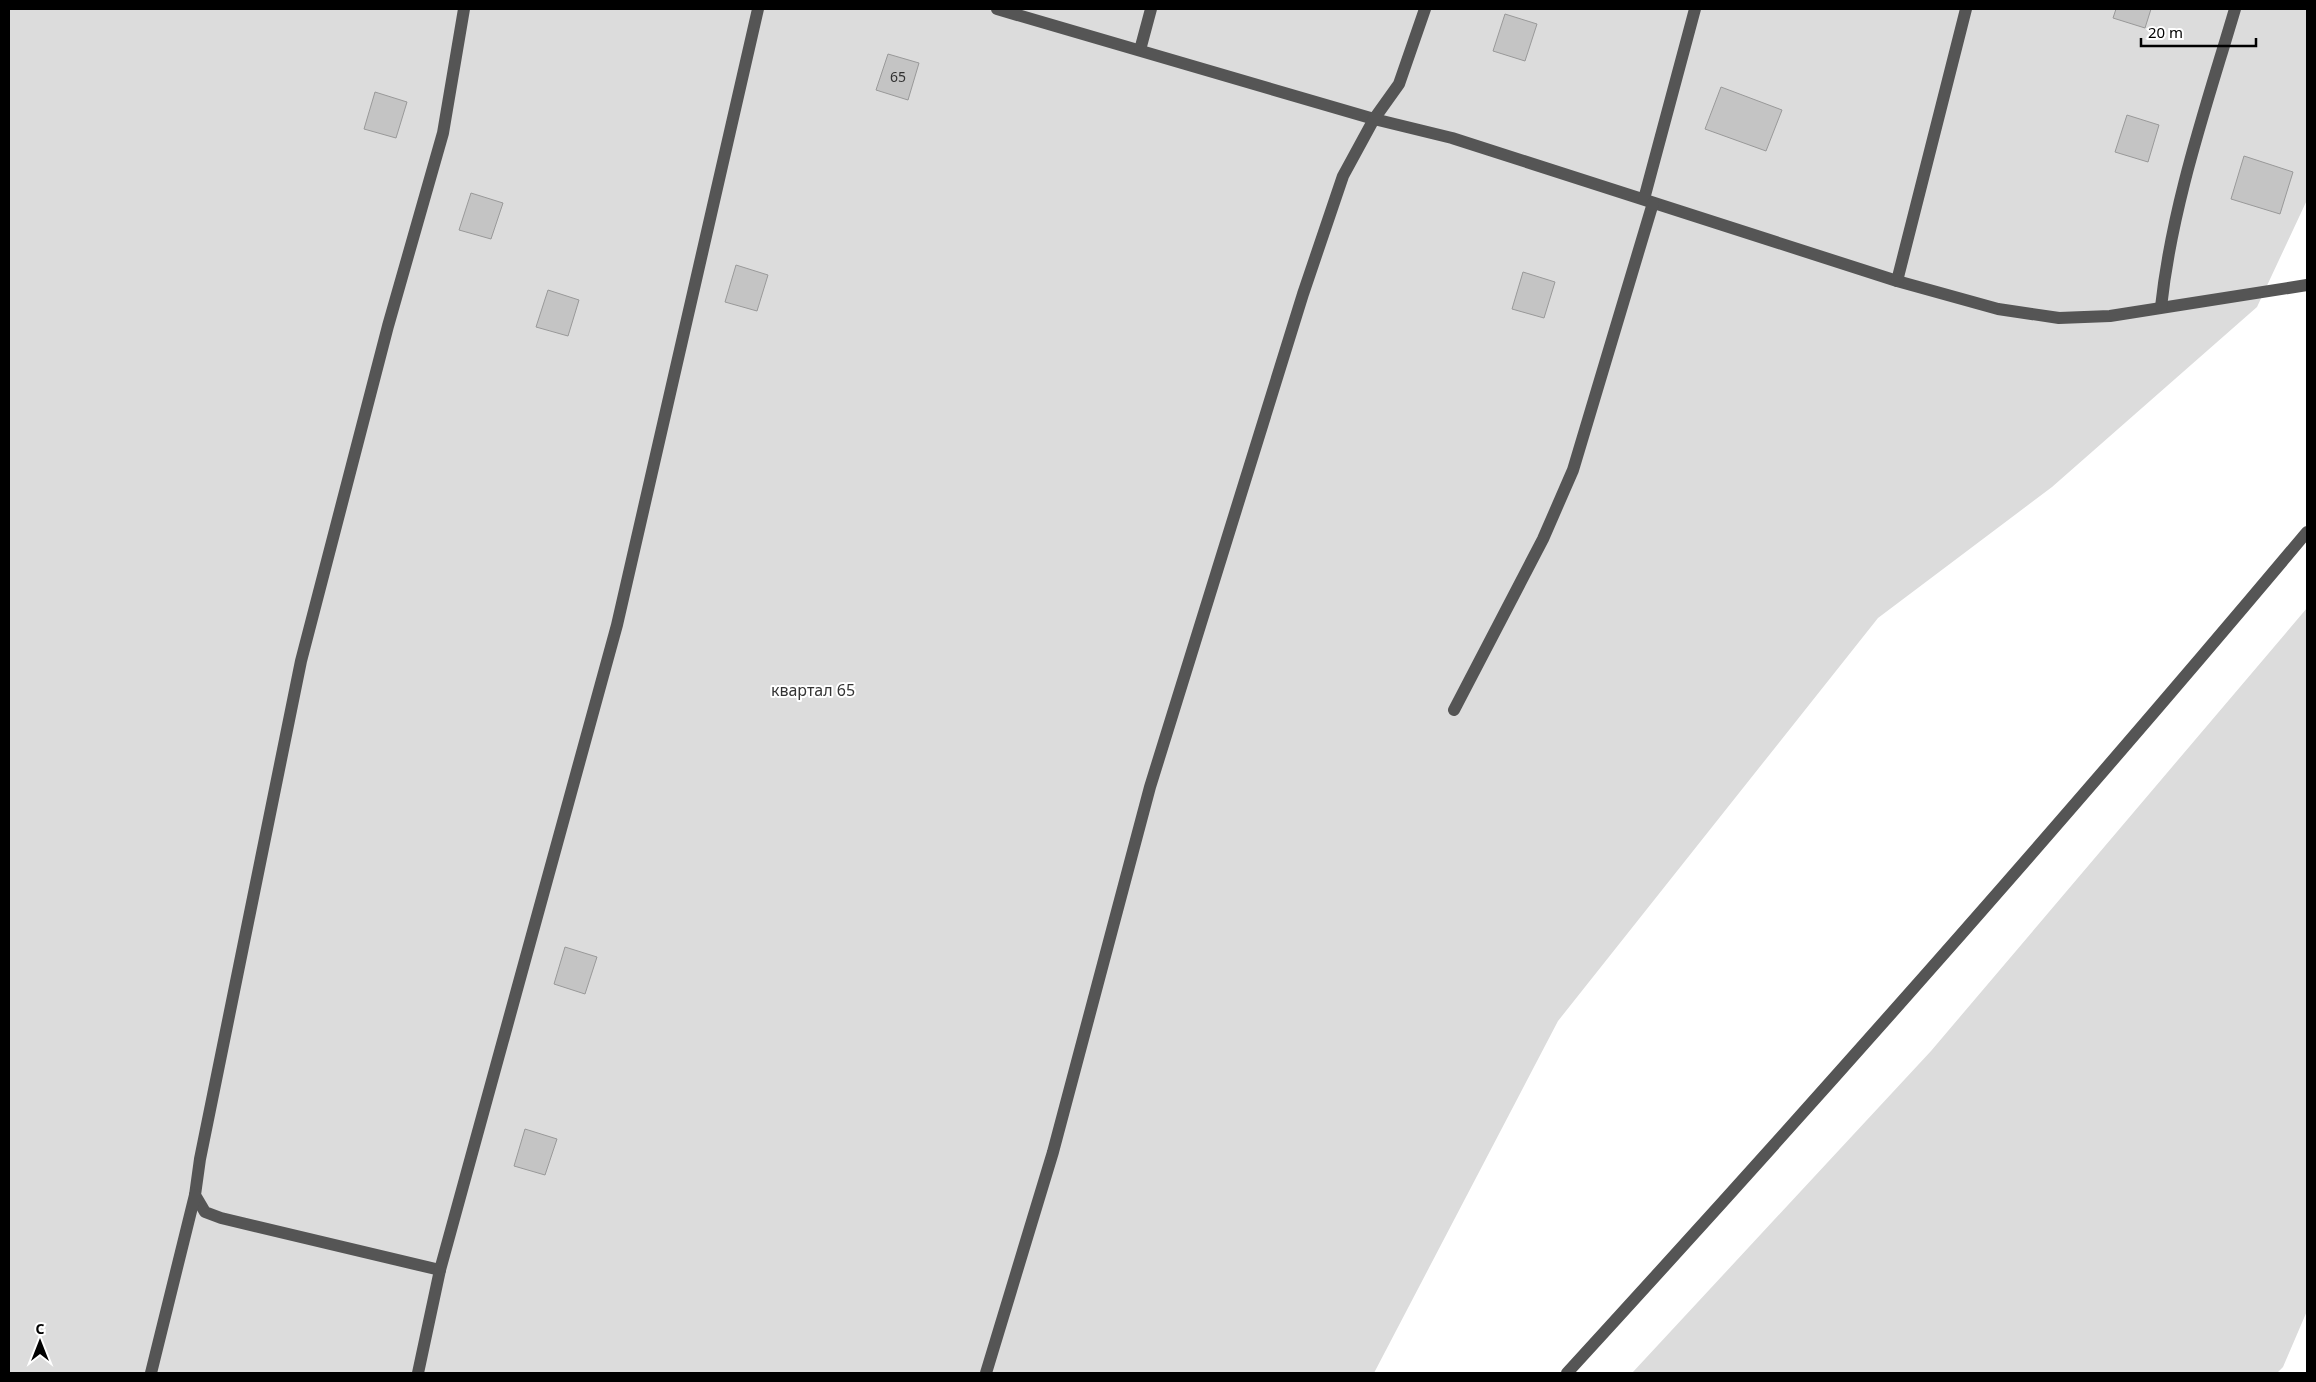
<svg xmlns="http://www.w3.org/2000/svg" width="2316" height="1382" font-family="'Noto Sans',sans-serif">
<rect width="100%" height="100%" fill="#fff"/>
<!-- green -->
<g fill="#dcdcdc">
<polygon points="9,9 2307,9 2307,200 2257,307 2052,487 1878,618 1558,1021 1374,1373 9,1373"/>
<polygon points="2307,608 2307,1311 2283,1367 2277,1373 1632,1373 1931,1051"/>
</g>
<!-- building -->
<g fill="#c4c4c4" stroke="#999">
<polygon points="2116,9 2151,9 2145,28 2113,18"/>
<polygon points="1505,14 1537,24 1525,61 1493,51"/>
<polygon points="888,54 919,63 908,100 876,90"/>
<polygon points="1721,87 1782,110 1766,151 1705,129"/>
<polygon points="375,92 407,102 396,138 364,129"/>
<polygon points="2127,115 2159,125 2148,162 2115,152"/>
<polygon points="2244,156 2293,172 2280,214 2231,199"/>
<polygon points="471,193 503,203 491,239 459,230"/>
<polygon points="736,265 768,275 757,311 725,302"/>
<polygon points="1523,272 1555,282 1544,318 1512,309"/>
<polygon points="548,290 579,300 568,336 536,327"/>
<polygon points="565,947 597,957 585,994 554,984"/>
<polygon points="525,1129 557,1139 545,1175 514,1166"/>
</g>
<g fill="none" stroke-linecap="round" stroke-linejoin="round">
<!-- minor -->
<g stroke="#555" stroke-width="12">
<polyline points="997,9 1374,119 1452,138 1897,281 1998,309 2059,318 2110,316 2307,285"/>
<polyline points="1140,50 1151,9"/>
<polyline points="1644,199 1695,9"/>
<polyline points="1897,281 1966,9"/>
<path d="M2161,307C2172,205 2206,107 2235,9"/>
<polyline points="1454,710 1543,539 1573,470 1653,203"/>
<polyline points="440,1270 221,1218 205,1212 195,1195 200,1159 301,661 388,326 443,133 464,9"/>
<polyline points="151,1373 195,1195"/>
<polyline points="418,1373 440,1270 617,625 758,9"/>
<polyline points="986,1373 1053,1152 1150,787 1303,294 1343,176 1374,119 1399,84 1425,9"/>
<path d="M1567,1373C1819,1098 2067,818 2307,532"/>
</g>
</g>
<g text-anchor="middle" stroke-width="4" stroke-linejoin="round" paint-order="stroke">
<!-- number labels -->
<g font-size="14" fill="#313131">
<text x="898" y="82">65</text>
</g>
<!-- park labels -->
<g font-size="16" fill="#333" stroke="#fff">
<text x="813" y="696">квартал 65</text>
</g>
</g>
<!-- border -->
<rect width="2316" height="1382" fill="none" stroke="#000000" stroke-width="20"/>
<!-- north arrow -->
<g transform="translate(40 1342)" stroke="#ffffff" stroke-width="4" paint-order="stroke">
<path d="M0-4L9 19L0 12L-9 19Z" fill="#000000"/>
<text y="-8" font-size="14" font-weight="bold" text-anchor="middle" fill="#000000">С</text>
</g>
<!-- scale -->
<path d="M2141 38v8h115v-8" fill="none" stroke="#000000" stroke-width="2.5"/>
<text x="2148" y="38" font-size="15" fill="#000000" stroke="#ffffff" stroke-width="4" paint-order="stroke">20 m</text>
</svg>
